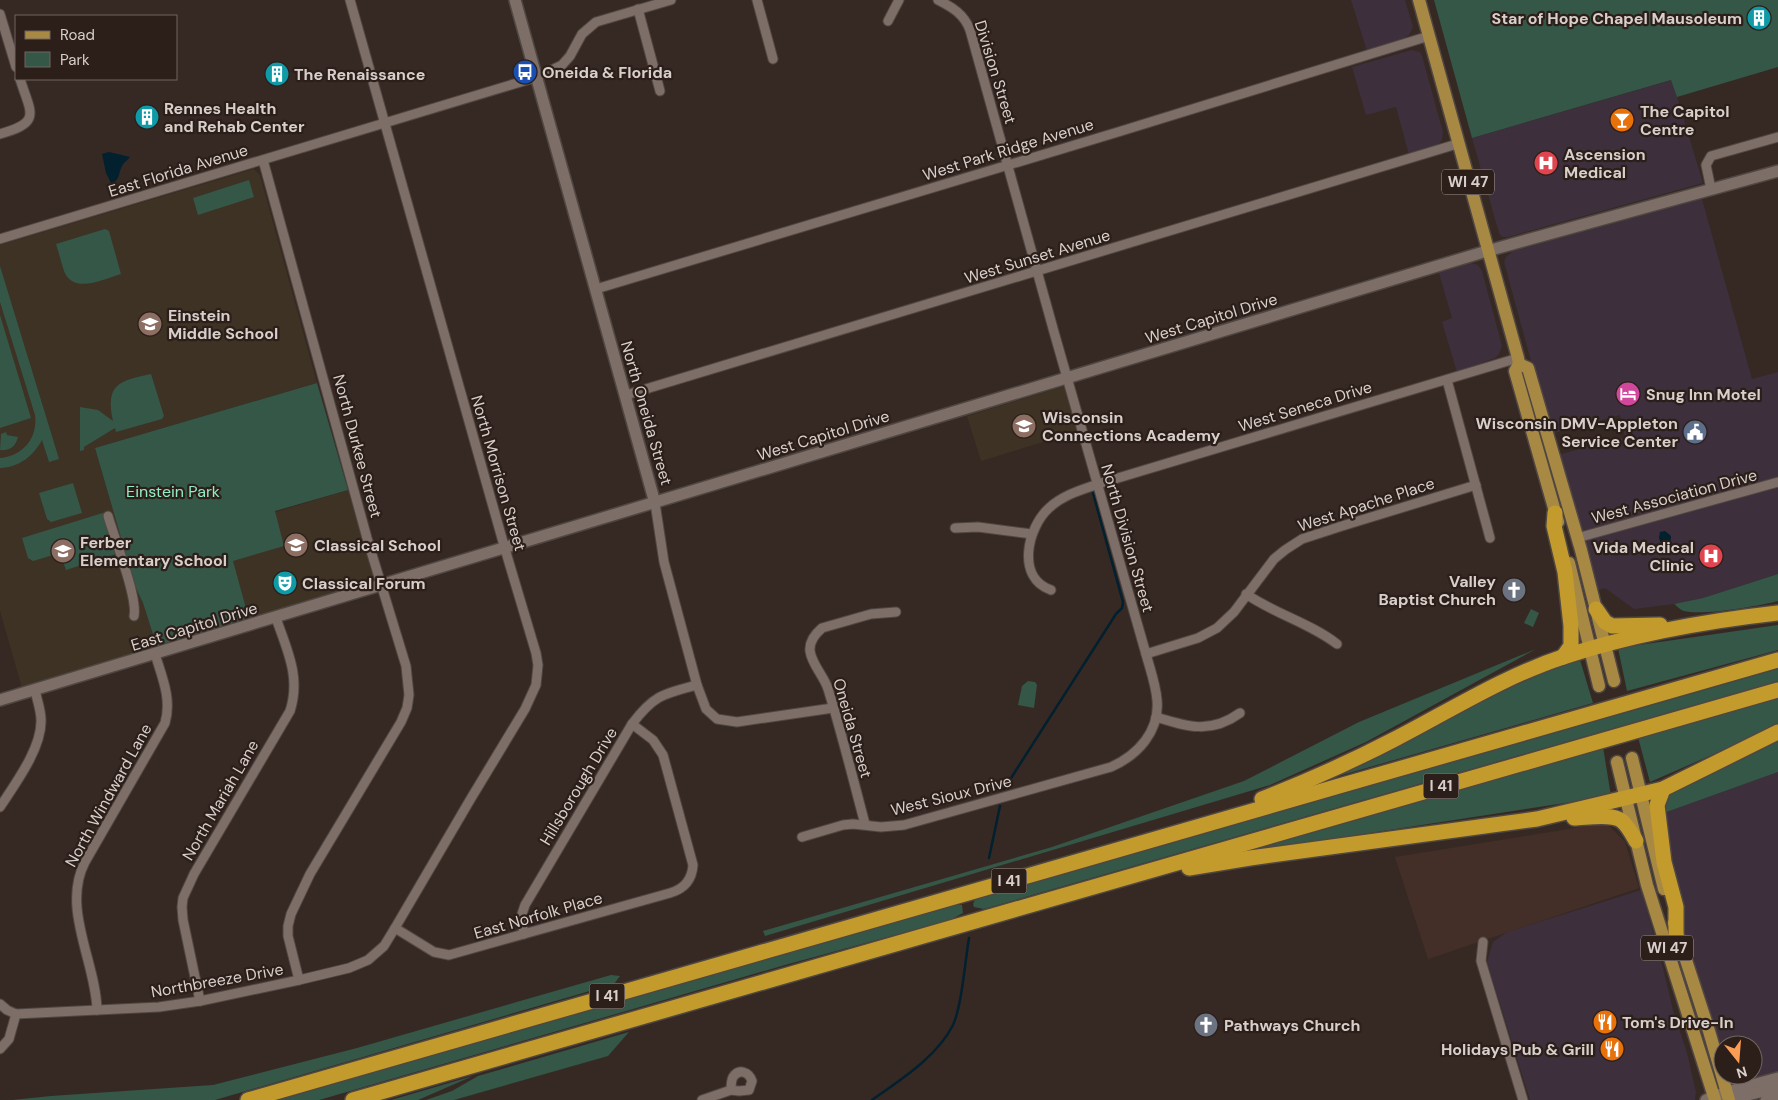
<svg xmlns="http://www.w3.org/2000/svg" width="1778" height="1100" font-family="'DM Sans',sans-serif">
<rect width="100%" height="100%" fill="#362924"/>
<!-- commercial -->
<g fill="#3d2f3c">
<polygon points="1351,0 1405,0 1413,27 1409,35 1401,40 1367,51"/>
<polygon points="1412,50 1420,52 1422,56 1443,132 1442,140 1436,146 1409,155 1396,107 1366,115 1352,67"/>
<polygon points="1672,80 1703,183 1508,237 1502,237 1499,233 1472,138"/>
<polygon points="1702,199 1752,379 1778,372 1778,574 1703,598 1674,604 1634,609 1605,588 1596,591 1557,455 1625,437 1620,415 1551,434 1504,262 1506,257 1513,251"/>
<polygon points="1471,263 1478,265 1482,271 1502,346 1499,354 1495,358 1457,372 1442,322 1452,318 1439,273"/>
<polygon points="1778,772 1778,1074 1740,1084 1735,1083 1728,1075 1753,1075 1753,1045 1723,1045 1723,1063 1696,977 1692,955 1679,912 1661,814"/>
<polygon points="1641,890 1661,960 1673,1010 1687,1053 1696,1092 1695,1100 1530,1100 1487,962 1493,942 1507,932"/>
</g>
<!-- built -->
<polygon fill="#432f28" points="1606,823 1625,842 1639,888 1428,959 1395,857"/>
<!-- education -->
<g fill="#3d3223">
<polygon points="254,169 260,175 317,383 95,448 135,586 143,603 157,647 22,688 0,611 0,245"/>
<polygon points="1065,386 1079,431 981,461 967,416"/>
<polygon points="348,490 373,575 371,581 369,583 249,619 223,528"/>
</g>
<!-- green -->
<g fill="#345748">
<polygon points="1434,0 1778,0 1778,67 1677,97 1671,80 1472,138"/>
<polygon points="249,180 254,197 198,215 193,198"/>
<path d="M105,229L109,231L121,274C104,279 73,295 64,271C61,262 59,253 56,244Z"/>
<path d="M0,266L59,459L49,462L42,440C33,456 20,467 0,468V458C23,456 38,438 35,415L0,302Z"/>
<polygon points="0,315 31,418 0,428"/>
<path d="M151,374L164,416L162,419L116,432L115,428L84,447V450L80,451V407L98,410L113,421C105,384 119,381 151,374Z"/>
<polygon points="317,383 348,490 275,511 284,546 233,561 249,619 157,647 143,603 135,586 95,448"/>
<path d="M6,432L7,435L18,437C16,446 10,451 0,450L1,434Z"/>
<polygon points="73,483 82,513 51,522 47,519 39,493"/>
<polygon points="109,511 122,552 66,570 60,553 33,561 28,558 22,538"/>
<path d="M1778,574V601C1759,606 1702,616 1684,611C1680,610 1677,606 1674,604L1703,598Z"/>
<polygon points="1531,609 1539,613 1533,627 1524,623"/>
<polygon points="1778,625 1778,650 1627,691 1618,648"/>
<polygon points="1536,649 1366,742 1270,785 765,936 763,931 1052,847 1244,781 1359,722"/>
<polygon points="1571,660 1580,660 1593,703 1328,779 1446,717"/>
<polygon points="1778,669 1778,681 984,909 974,907 973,904 975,900 982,897"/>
<polygon points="1028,681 1035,682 1037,685 1034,708 1018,705 1022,686"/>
<polygon points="1778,698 1778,726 1650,782 1638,737"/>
<polygon points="1778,740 1778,772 1661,814 1665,795"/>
<polygon points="1603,747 1611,796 1246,852"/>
<polygon points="953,905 962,905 963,913 950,920 785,965 319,1100 276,1100"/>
<polygon points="611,975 620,976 614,984 215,1100 12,1100 51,1096 213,1085 357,1048"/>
<polygon points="629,1032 608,1056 454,1100 426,1100 452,1091 478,1076"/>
<polygon points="473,1076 418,1100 391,1100"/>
</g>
<!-- water -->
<g fill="#02202e">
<path d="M109,152L130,157C128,160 124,162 122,166C118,174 120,181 111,183L106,173L102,154Z"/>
<polygon points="1665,531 1671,536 1670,551 1668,552 1664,551 1659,538 1660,532"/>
</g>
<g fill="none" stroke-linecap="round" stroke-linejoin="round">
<!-- stream -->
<g stroke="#02202e" stroke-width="2.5">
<polyline points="1004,789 1116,614 1122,608 1123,602 1093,493"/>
<polyline points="989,858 1000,806"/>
<path d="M872,1100C900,1080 937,1057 953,1025C962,1005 965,961 969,938"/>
</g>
<defs>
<g id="minor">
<polyline points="757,0 773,59"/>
<polyline points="638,9 660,91"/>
<polyline points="0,14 16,67"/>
<polyline points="888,21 899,0"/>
<path d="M0,134C42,122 31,114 20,79"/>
<polyline points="263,160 367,538 406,666 409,695 407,708 401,722 310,874 291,914 288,926 288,936 299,980"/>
<polyline points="1711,189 1706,165 1711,156 1778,137"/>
<polyline points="0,239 537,77 562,65 570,56 582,34 596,22 671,0"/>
<polyline points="596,289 1118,132 1429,36"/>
<polyline points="1447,380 1490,538"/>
<polyline points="626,395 1457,144"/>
<polyline points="655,503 664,562 697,685 706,709 717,719 737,722 833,708"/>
<path d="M108,516C114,537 138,598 134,616"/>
<polyline points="955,528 978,527 1032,534"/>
<polyline points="1577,538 1778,482"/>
<path d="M1051,590C1016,578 1027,528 1049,508C1063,495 1081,490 1098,484L1518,358"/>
<path d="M1246,594C1275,614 1310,623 1337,644"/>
<polyline points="1146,654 1198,638 1217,628 1234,612 1274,559 1285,550 1302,539 1342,526 1476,485"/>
<path d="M1156,717C1188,727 1211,734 1240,713"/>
<path d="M0,807C15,784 42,748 41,720C41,710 37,700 35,690"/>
<path d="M865,824C853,779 842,734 828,689C824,676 812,665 810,651C809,641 815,634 822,628L871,614L896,612"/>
<path d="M802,837L843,825L853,824L881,827L904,825L1111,767C1138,755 1160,731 1157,700C1156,685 1150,669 1146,654L1054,332L970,30C964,14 952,7 938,0"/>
<path d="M395,928L434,952L449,955L670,893C684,889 692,880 693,865L663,755L653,740L632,724"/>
<path d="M524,934L521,917L525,905L632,724C654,695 663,694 697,685"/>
<polyline points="1483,942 1481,961 1523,1100"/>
<path d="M200,1001L183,920L182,907L183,898L194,874L290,711C301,677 287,650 276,618"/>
<polyline points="0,1004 7,1010 16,1014 159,1007 200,1001 299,980 349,968 368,960 384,946 395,928 470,800 525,709 536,685 538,665 536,653 505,549 350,0"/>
<path d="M97,1010C96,962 61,908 85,862L165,723C172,699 162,677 155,654"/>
<polyline points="0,1049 9,1039 16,1014"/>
<path d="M702,1100L731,1090L739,1091L749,1090L752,1081C749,1072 739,1068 733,1077C731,1081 731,1086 731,1090"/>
</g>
<g id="tertiary">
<polyline points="515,0 655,503"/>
<polyline points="0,700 1487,251 1778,171"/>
<polyline points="1706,1100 1727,1092 1778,1078"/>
<polyline points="1737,1100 1744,1096 1778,1087"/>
<polyline points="1766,1100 1778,1097"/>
</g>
<g id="primary">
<polyline points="1419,0 1518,358 1519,364 1515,371 1558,522"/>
<polyline points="1519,364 1528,368 1581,550 1614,681"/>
<polyline points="1569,563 1599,686"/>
<polyline points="1632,758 1664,889"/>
<polyline points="1617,762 1647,885 1715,1100"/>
<polyline points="1674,923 1709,1031 1729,1100"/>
</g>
<g id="motorway">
<polyline points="1555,513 1554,526 1565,572 1571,626 1571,646 1563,657"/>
<polyline points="1596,609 1605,622 1612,626 1660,625"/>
<polyline points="1663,789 1657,805 1664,862 1676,907 1676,932"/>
<path d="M1262,799C1308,781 1353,761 1397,738C1451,710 1505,676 1563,657C1633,634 1706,621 1778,613"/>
<path d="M1574,818C1586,818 1612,813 1622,821C1628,826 1632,834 1636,841"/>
<polyline points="1189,868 1250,858 1537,819 1663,789 1778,732"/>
<path d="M248,1100C517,1022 786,946 1055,868C1296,799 1537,728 1778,660"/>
<polyline points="353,1100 1778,690"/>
</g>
</defs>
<!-- minor casing -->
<use href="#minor" stroke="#514742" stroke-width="11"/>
<!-- tertiary casing -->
<use href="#tertiary" stroke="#514742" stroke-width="14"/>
<!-- primary casing -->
<use href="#primary" stroke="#514742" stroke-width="15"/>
<!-- motorway casing -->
<use href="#motorway" stroke="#514742" stroke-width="18"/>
<!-- minor -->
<use href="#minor" stroke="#7e6e68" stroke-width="9"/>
<!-- tertiary -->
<use href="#tertiary" stroke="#7e6e68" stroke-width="11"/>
<!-- primary -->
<use href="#primary" stroke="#a78944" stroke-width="12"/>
<!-- motorway -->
<use href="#motorway" stroke="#c39b2c" stroke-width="15"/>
</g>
<!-- icons -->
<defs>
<symbol id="building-disc" viewBox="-11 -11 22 22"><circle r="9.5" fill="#0f9aa8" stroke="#2c1f1a"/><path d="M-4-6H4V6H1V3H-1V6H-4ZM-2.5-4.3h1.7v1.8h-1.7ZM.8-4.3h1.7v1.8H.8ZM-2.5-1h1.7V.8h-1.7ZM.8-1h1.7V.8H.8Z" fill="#fff"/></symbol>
<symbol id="bus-disc" viewBox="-11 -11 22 22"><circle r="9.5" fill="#1a4fb4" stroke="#2c1f1a"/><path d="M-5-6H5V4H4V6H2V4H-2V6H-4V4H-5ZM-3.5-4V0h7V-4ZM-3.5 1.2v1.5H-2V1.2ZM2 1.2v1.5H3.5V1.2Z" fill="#fff"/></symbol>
<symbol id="bar-disc" viewBox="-11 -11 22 22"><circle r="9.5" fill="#e8710a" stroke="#2c1f1a"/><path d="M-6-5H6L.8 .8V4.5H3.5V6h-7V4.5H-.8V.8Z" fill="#fff"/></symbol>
<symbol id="hospital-disc" viewBox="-11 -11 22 22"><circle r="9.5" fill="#e0444e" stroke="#2c1f1a"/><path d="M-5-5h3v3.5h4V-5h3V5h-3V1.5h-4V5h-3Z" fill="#fff"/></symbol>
<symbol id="school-disc" viewBox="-11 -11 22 22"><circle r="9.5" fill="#8d6e63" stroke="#2c1f1a"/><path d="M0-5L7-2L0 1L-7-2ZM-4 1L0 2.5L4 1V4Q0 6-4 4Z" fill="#fff"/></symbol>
<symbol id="hotel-disc" viewBox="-11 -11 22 22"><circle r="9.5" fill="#d1479c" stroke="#2c1f1a"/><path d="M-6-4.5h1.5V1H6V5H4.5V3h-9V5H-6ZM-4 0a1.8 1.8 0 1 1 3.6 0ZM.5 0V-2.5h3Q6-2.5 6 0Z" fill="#fff"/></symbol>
<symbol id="civic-disc" viewBox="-11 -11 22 22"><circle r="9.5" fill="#5c6f8a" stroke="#2c1f1a"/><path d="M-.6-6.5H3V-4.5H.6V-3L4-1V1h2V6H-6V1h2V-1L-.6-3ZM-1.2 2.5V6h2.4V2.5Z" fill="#fff"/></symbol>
<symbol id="theatre-disc" viewBox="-11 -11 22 22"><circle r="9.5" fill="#0f9aa8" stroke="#2c1f1a"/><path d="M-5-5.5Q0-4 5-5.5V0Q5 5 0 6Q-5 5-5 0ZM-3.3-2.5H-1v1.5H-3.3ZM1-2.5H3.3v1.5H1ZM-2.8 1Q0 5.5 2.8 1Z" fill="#fff"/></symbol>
<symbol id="church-disc" viewBox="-11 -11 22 22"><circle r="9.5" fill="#6b7280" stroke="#2c1f1a"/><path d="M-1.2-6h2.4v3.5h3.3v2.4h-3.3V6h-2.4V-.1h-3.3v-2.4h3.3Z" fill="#fff"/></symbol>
<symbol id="restaurant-disc" viewBox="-11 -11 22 22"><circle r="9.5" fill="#e8710a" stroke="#2c1f1a"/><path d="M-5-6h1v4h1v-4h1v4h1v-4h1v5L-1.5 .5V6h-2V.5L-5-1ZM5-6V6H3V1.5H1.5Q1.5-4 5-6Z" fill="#fff"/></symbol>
</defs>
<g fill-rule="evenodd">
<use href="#building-disc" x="1745" y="4" width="28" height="28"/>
<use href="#bus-disc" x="511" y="58" width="28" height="28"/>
<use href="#building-disc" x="263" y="60" width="28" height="28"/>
<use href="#building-disc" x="133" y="103" width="28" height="28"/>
<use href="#bar-disc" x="1608" y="106" width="28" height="28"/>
<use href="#hospital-disc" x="1532" y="149" width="28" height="28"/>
<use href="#school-disc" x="136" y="310" width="28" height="28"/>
<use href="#hotel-disc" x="1614" y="380" width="28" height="28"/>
<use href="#school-disc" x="1010" y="412" width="28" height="28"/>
<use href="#civic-disc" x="1681" y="418" width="28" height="28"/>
<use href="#school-disc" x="282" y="531" width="28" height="28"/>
<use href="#school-disc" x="49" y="537" width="28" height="28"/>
<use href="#hospital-disc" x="1697" y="542" width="28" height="28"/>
<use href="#theatre-disc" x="271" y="569" width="28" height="28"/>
<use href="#church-disc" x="1500" y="576" width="28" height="28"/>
<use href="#restaurant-disc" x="1591" y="1008" width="28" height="28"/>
<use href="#church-disc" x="1192" y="1011" width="28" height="28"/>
<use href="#restaurant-disc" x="1598" y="1035" width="28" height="28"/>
</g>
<g text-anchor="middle" stroke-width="4.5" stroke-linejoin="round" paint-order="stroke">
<!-- shield labels -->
<g fill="#2c1f1a" stroke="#a49a96" stroke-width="1">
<rect x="1442" y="169.5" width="52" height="25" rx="4"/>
<rect x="1423.5" y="773.5" width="35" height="25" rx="4"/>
<rect x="991.5" y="868.5" width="35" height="25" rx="4"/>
<rect x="1641" y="935.5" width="52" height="25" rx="4"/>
<rect x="589.5" y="983.5" width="35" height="25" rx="4"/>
</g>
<g font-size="15" font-weight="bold" fill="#d8cfcb">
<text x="1468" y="187">WI 47</text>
<text x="1441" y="791">I 41</text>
<text x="1009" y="886">I 41</text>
<text x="1667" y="953">WI 47</text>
<text x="607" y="1001">I 41</text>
</g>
<!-- poi labels -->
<g font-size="16" font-weight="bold" fill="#d8cfcb" stroke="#2c1f1a" text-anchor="start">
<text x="1742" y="24" text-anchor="end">Star of Hope Chapel Mausoleum</text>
<text x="542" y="78">Oneida &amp; Florida</text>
<text x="294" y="80">The Renaissance</text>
<text x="164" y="114">Rennes Health<tspan x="164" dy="18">and Rehab Center</tspan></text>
<text x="1640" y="117">The Capitol<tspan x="1640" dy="18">Centre</tspan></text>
<text x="1564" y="160">Ascension<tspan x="1564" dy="18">Medical</tspan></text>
<text x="168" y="321">Einstein<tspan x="168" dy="18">Middle School</tspan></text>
<text x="1646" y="400">Snug Inn Motel</text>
<text x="1042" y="423">Wisconsin<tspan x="1042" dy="18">Connections Academy</tspan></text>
<text x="1678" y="429" text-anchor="end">Wisconsin DMV-Appleton<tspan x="1678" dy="18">Service Center</tspan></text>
<text x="80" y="548">Ferber<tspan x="80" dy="18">Elementary School</tspan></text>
<text x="314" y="551">Classical School</text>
<text x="1694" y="553" text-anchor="end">Vida Medical<tspan x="1694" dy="18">Clinic</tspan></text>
<text x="1496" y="587" text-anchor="end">Valley<tspan x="1496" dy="18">Baptist Church</tspan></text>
<text x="302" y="589">Classical Forum</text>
<text x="1622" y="1028">Tom's Drive-In</text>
<text x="1224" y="1031">Pathways Church</text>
<text x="1594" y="1055" text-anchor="end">Holidays Pub &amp; Grill</text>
</g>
<!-- street labels -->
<g font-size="16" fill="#d8cfcb" stroke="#2c1f1a">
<text transform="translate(996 72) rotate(73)" y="6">Division Street</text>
<text transform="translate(1008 149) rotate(-17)" y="6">West Park Ridge Avenue</text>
<text transform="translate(178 170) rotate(-17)" y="6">East Florida Avenue</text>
<text transform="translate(1037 256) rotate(-17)" y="6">West Sunset Avenue</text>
<text transform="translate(1211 318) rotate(-17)" y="6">West Capitol Drive</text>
<text transform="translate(1305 406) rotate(-17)" y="6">West Seneca Drive</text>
<text transform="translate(647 413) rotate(74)" y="6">North Oneida Street</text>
<text transform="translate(823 435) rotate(-17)" y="6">West Capitol Drive</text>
<text transform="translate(358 446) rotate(75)" y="6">North Durkee Street</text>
<text transform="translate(499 473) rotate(74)" y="6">North Morrison Street</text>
<text transform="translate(1674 496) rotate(-15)" y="6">West Association Drive</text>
<text transform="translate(1366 504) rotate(-18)" y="6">West Apache Place</text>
<text transform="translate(1128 538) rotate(74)" y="6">North Division Street</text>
<text transform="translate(194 626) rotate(-17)" y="6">East Capitol Drive</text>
<text transform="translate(853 728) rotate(74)" y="6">Oneida Street</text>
<text transform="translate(578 786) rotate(-59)" y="6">Hillsborough Drive</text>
<text transform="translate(108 795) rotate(-61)" y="6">North Windward Lane</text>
<text transform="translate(951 795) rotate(-14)" y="6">West Sioux Drive</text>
<text transform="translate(220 800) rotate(-60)" y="6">North Mariah Lane</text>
<text transform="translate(538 915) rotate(-16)" y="6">East Norfolk Place</text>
<text transform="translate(217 980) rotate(-10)" y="6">Northbreeze Drive</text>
</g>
<!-- park labels -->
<g font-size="16" fill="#91edc5" stroke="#2c1f1a">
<text x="173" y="497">Einstein Park</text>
</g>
</g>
<!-- legend -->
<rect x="15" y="15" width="162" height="65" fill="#2c1f1a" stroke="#716561"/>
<rect x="25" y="31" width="25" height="8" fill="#a78944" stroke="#716561"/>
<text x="60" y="40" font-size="15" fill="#d8cfcb">Road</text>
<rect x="25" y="52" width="25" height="15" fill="#345748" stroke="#716561"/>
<text x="60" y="65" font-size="15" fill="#d8cfcb">Park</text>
<!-- north arrow -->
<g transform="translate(1738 1060) rotate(163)"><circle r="24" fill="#2c1f1a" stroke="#716561"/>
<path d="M0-4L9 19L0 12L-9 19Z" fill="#fc9d54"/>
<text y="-8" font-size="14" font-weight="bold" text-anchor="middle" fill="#d8cfcb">N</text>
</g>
</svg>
